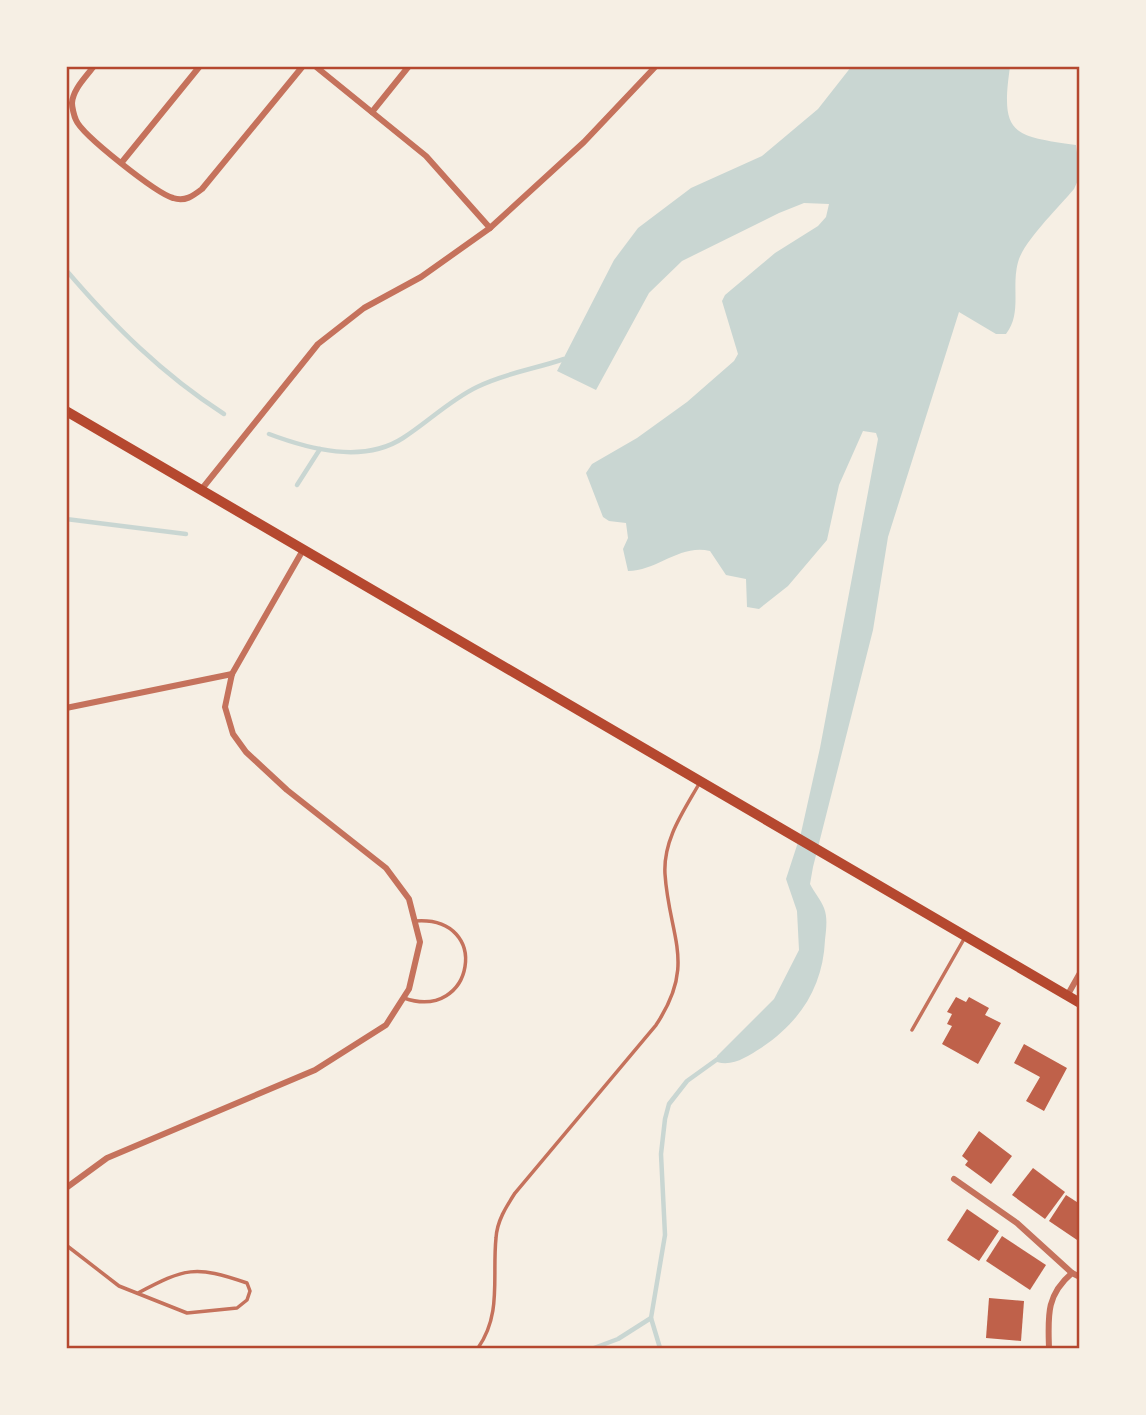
<svg xmlns="http://www.w3.org/2000/svg" width="1146" height="1415" font-family="Poppins,sans-serif">
<rect width="100%" height="100%" fill="#f6efe4"/>
<!-- water -->
<path fill="#c9d6d2" d="M851,67H1010C1000,135 1013,136 1076,145L1080,176L1074,189C1059,207 1027,238 1019,259C1010,285 1023,312 1006,334H996L959,312L888,537L873,630L813,867L810,884C814,892 821,900 824,908C828,918 826,930 825,940C823,987 800,1022 761,1048C748,1056 733,1067 717,1062V1056L774,999L799,950L797,911L786,879L801,833L820,748L878,439L876,433L863,431L839,485L827,540L788,586L759,609L747,607L746,579L726,575L710,551C679,544 658,571 628,571L623,549L628,538L626,523L609,521L603,517L586,473L592,464L637,438L687,402L734,361L738,354L722,301L725,295L775,253L818,226L826,217L829,204L804,203L779,213L682,261L649,293L596,390L557,371L614,260L638,228L691,188L762,156L818,109Z"/>
<g fill="none" stroke-linecap="round" stroke-linejoin="round">
<!-- stream -->
<g stroke="#c9d6d2" stroke-width="4.5">
<path d="M66,270C114,326 162,374 224,414"/>
<path d="M269,434C309,449 363,464 403,438C428,422 450,400 477,387C505,373 535,369 564,359"/>
<polyline points="297,485 320,449"/>
<polyline points="66,519 186,534"/>
<polyline points="594,1348 618,1339 651,1318"/>
<polyline points="660,1348 651,1318 665,1235 661,1154 665,1119 669,1104 687,1081 719,1058"/>
</g>
</g>
<!-- building -->
<g fill="#bf614a">
<polygon points="956,997 966,1002 969,997 989,1008 985,1015 1001,1023 978,1064 942,1044 952,1026 947,1024 952,1014 947,1012"/>
<polygon points="1024,1044 1067,1068 1044,1111 1026,1101 1040,1077 1014,1063"/>
<polygon points="979,1131 1012,1156 991,1184 965,1165 968,1161 962,1156"/>
<polygon points="1033,1168 1065,1192 1045,1219 1012,1195"/>
<polygon points="1066,1195 1080,1204 1080,1242 1049,1221"/>
<polygon points="967,1209 999,1231 979,1261 947,1240"/>
<polygon points="1002,1236 1046,1265 1030,1290 986,1261"/>
<polygon points="989,1298 1024,1301 1021,1341 986,1338"/>
</g>
<g fill="none" stroke-linecap="round" stroke-linejoin="round">
<!-- service -->
<g stroke="#c5725c" stroke-width="3.5">
<path d="M404,998C474,1023 493,915 415,921"/>
<polyline points="912,1030 964,939"/>
<path d="M66,1245L119,1286L187,1313L237,1308L247,1300L250,1291L247,1283C195,1265 185,1268 138,1293"/>
<path d="M478,1348C502,1314 492,1277 496,1238C497,1221 506,1207 515,1193L656,1025C697,964 669,937 665,874C663,840 683,812 699,784"/>
</g>
<!-- minor -->
<g stroke="#c5725c" stroke-width="6">
<path d="M94,66C86,77 73,89 72,103C72,107 74,116 76,120C82,135 156,193 173,198C185,202 193,196 202,189L303,66"/>
<polyline points="315,66 426,156 490,228"/>
<polyline points="372,112 409,66"/>
<polyline points="122,162 200,66"/>
<polyline points="201,490 318,344 364,308 421,277 490,228 584,142 656,66"/>
<polyline points="66,708 232,674"/>
<polyline points="1067,996 1080,973"/>
<polyline points="954,1179 1017,1223 1072,1273"/>
<polyline points="66,1188 107,1158 315,1070 386,1025 409,989 420,942 409,899 386,868 287,790 246,752 233,734 225,707 232,674 303,550"/>
<path d="M1049,1348C1048,1316 1046,1295 1072,1273L1080,1277"/>
</g>
<!-- primary -->
<polyline stroke="#b5482f" stroke-width="10" points="66,411 1080,1003"/>
</g>
<!-- border -->
<rect width="1146" height="1415" fill="none" stroke="#f6efe4" stroke-width="136"/>
<rect x="68" y="68" width="1010" height="1279" fill="none" stroke="#b5482f" stroke-width="2.5"/>
</svg>
